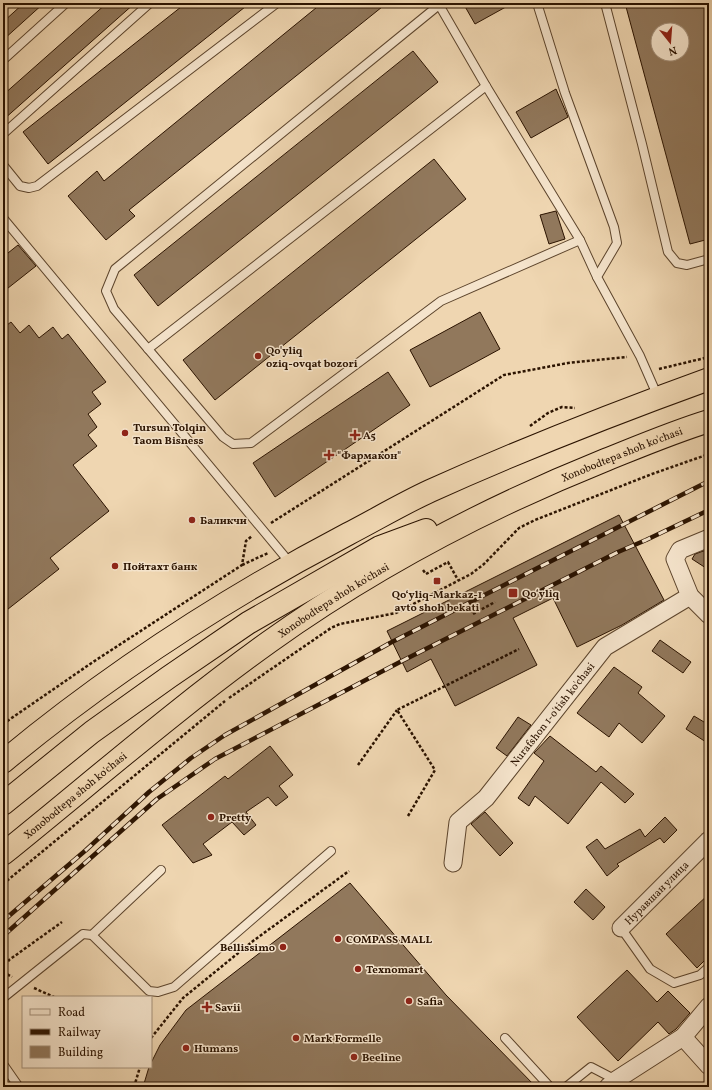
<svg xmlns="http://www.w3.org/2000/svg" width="712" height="1090" font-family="Vollkorn,serif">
<rect width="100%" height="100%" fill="#efd6b1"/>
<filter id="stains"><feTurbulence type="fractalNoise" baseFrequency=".005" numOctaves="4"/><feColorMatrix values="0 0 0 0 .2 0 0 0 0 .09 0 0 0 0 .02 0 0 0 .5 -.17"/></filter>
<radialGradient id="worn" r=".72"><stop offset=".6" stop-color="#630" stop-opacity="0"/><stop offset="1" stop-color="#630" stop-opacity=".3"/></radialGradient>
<!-- building -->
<g fill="#91785c" stroke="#2b1300" fill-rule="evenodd">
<polygon points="24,3 44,3 3,40 3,22"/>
<polygon points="107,3 135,3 3,120 3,95"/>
<polygon points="186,3 250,3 48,164 23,132"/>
<polygon points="322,3 387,3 129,210 135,216 106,240 68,196 97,171 104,181"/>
<polygon points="463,3 513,3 475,24"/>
<path d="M625,3H709V239L690,244ZM658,30H682V54H658Z"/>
<polygon points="413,51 438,82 158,306 134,275"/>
<polygon points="556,89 568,117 531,138 516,112"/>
<polygon points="434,159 466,199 215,400 183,360"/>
<polygon points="556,211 565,239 549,244 540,215"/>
<polygon points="18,245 36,266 3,292 3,257"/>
<polygon points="480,312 500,349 430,387 410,350"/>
<polygon points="11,322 20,333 29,325 39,338 53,327 62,339 68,334 106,382 92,392 101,404 88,414 97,427 88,435 97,446 73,465 109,511 50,558 59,569 3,613 3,328"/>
<polygon points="388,372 410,405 275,497 253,463"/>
<polygon points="619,515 664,600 622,625 577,647 553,598 513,618 537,665 455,706 431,659 407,672 387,631"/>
<polygon points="709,549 709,570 692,559 695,554"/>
<polygon points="660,640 691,662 683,673 652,651"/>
<polygon points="614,667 642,687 638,693 665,716 642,743 619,723 609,737 577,713"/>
<polygon points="694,716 709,725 709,744 686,729"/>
<polygon points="518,717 531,725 507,756 496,748"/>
<polygon points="550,736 596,772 601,766 634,794 625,803 601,782 568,824 535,796 529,806 518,798 544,761 534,753"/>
<polygon points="270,746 293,775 279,786 288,797 276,806 268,797 246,812 256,825 244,835 232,822 203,844 212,855 193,863 162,825 225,776 228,779"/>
<polygon points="485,812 513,843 500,856 471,824"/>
<polygon points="665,817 677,830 664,843 660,838 617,864 619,866 607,876 586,847 597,839 605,849 640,829 645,837"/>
<polygon points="350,883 446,995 536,1087 143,1087 149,1067 151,1067 151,1063 160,1045 186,1010"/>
<polygon points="586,889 605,907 593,920 574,902"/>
<polygon points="709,894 709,956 697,968 666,934"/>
<polygon points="627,970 657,1002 668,991 690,1013 676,1029 669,1034 658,1022 618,1061 577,1017"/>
</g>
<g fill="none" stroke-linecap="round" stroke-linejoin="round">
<defs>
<g id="lane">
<polyline points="438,3 486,86 580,240 597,277"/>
<polyline points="537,3 565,93 614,227 617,243 597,277 640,356 658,397"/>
<polyline points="605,3 642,144 668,252 677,263 687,265 709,259"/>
<polyline points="439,5 115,269 106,291 114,309 223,437 233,444 251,443 441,301 580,240"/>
<polyline points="3,60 66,3"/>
<polyline points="3,134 150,3"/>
<polyline points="3,165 20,186 29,188 37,186 277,3"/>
<polyline points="3,218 291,564"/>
<polyline points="148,349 486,86"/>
<polyline points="621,928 650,969 674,983 700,975 709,967"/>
<polyline points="92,935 161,870"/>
<polyline points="3,998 83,934 92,935 149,991 158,992 174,987 331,851"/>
<polyline points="505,1038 550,1087"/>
<polyline points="3,1064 19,1087"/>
<polyline points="566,1087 591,1067 616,1080"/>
</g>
<g id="street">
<polyline points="709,538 680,550 675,559 690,596 709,615"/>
<path id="s1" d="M453,863L458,822L486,798L605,647L690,596"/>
<path id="s2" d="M621,928L709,840"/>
<polyline points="683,1037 709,1066"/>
<polyline points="608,1087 616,1080 683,1037 709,1006"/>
</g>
<g id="highway">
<path d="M3,762C109,674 226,598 348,534C375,520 402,504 430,491C521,450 615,413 709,379"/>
<polyline points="3,804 92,732 169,677 248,623 380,547 426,530"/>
<path id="s3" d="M3,854C91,783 177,708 269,642C374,567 484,509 603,461C638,447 673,432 709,421"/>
</g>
</defs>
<!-- lane casing -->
<use href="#lane" stroke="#5c442c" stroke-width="10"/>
<!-- street casing -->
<use href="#street" stroke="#5c442c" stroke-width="19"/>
<!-- highway casing -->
<use href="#highway" stroke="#2b1300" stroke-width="24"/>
<!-- path -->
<g stroke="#2b1300" stroke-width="2.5" stroke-dasharray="3 2" stroke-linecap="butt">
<polyline points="659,369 709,357"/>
<polyline points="530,426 548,413 562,407 575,408"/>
<polyline points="271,523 504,375 568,363 627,357"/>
<polyline points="242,565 268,553"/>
<polyline points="423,570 426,574 448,562 458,580"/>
<polyline points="473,614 495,602"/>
<polyline points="229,698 331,628 340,624 396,613 471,574 484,564 519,528 535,520 652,474 709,454"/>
<polyline points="3,724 93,662 242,565 246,541 252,536"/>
<polyline points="358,765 397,710"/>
<polyline points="408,816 435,770 397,710 519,649"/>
<polyline points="3,884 225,701"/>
<polyline points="3,970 9,960 62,922"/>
<polyline points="3,972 12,977"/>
<polyline points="34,988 54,997"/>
<polyline points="151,1038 183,998 253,941 349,871"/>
<polyline points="134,1087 140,1067"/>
</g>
<!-- lane -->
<use href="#lane" stroke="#f5e4cc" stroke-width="8"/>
<!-- street -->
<use href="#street" stroke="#f5e4cc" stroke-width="17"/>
<!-- highway -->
<use href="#highway" stroke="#efd6b1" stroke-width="22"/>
<defs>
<g id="rail">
<polyline points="3,921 86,850 149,792 191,758 225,735 390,643 709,481"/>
<polyline points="3,936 157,799 215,759 400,662 618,552 646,540 709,510"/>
</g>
</defs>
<!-- rail casing -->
<use href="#rail" stroke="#2b1300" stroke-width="4.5"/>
<!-- rail -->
<use href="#rail" stroke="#f5e4cc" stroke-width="3" stroke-dasharray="9" stroke-linecap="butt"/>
</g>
<!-- markers -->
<g fill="#8f2418" stroke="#f5e4cc" stroke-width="1.5">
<circle cx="258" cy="356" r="4"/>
<circle cx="125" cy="433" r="4"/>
<path d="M353 429h4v4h4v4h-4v4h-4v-4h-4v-4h4z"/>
<path d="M327 449h4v4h4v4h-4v4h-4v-4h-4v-4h4z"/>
<circle cx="192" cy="520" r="4"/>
<circle cx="115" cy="566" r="4"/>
<rect x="433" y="577" width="8" height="8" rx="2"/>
<rect x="508" y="588" width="10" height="10" rx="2"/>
<circle cx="211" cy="817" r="4"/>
<circle cx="338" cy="939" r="4"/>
<circle cx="283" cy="947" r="4"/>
<circle cx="358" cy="969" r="4"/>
<circle cx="409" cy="1001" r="4"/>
<path d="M205 1001h4v4h4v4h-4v4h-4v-4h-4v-4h4z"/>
<circle cx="296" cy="1038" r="4"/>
<circle cx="186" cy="1048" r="4"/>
<circle cx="354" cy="1057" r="4"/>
</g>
<g text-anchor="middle" stroke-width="3" stroke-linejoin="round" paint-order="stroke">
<!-- poi labels -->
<g font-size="11" font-weight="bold" fill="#2b1300" stroke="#f5e4cc" text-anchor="start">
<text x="266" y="354">Qo'yliq<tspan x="266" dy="13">oziq-ovqat bozori</tspan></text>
<text x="133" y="431">Tursun Tolqin<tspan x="133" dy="13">Taom Bisness</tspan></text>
<text x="363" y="439">А5</text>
<text x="337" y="459">"Фармакон"</text>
<text x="200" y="524">Баликчи</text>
<text x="123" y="570">Пойтахт банк</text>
<text x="522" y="597">Qo‘yliq</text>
<text x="437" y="598" text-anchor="middle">Qoʻyliq-Markaz-1<tspan x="437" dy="13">avto shoh bekati</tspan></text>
<text x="219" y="821">Pretty</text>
<text x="346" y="943">COMPASS MALL</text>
<text x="275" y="951" text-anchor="end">Bellissimo</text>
<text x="366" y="973">Texnomart</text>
<text x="417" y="1005">Safia</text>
<text x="215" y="1011">Savii</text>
<text x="304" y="1042">Mark Formelle</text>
<text x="194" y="1052">Humans</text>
<text x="362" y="1061">Beeline</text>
</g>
<!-- street labels -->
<g font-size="11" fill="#2b1300" stroke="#f5e4cc">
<text dy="4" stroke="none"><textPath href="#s3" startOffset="741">Xonobodtepa shoh ko'chasi</textPath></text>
<text dy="4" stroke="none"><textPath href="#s3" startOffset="417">Xonobodtepa shoh ko'chasi</textPath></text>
<text dy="4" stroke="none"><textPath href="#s1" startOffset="185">Nurafshon 1-o'tish ko'chasi</textPath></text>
<text dy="4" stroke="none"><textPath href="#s3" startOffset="93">Xonobodtepa shoh ko'chasi</textPath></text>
<text dy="4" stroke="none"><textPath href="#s2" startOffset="50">Нуравшан улица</textPath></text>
</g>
</g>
<!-- margin -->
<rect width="712" height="1090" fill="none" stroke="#efd6b1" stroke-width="16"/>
<rect x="4" y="4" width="704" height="1082" fill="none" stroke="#2b1300" stroke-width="2"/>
<rect x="8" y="8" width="696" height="1074" fill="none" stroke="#2b1300"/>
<!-- legend -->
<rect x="22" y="996" width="130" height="72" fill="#f5e4cc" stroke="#a4907a"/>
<rect x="30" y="1009" width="20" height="6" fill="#f5e4cc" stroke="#a4907a"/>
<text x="58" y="1016" font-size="12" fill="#2b1300">Road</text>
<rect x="30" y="1029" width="20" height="6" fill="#2b1300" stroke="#a4907a"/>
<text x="58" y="1036" font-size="12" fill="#2b1300">Railway</text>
<rect x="30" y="1046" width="20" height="12" fill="#91785c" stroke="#a4907a"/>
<text x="58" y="1056" font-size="12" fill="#2b1300">Building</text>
<!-- north arrow -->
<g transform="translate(670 42) rotate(163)"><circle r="19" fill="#f5e4cc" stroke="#a4907a"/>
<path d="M0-3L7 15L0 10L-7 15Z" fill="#8f2418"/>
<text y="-6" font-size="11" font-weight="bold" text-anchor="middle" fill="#2b1300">N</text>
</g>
<rect width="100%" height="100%" filter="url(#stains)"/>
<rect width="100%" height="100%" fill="url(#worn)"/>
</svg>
